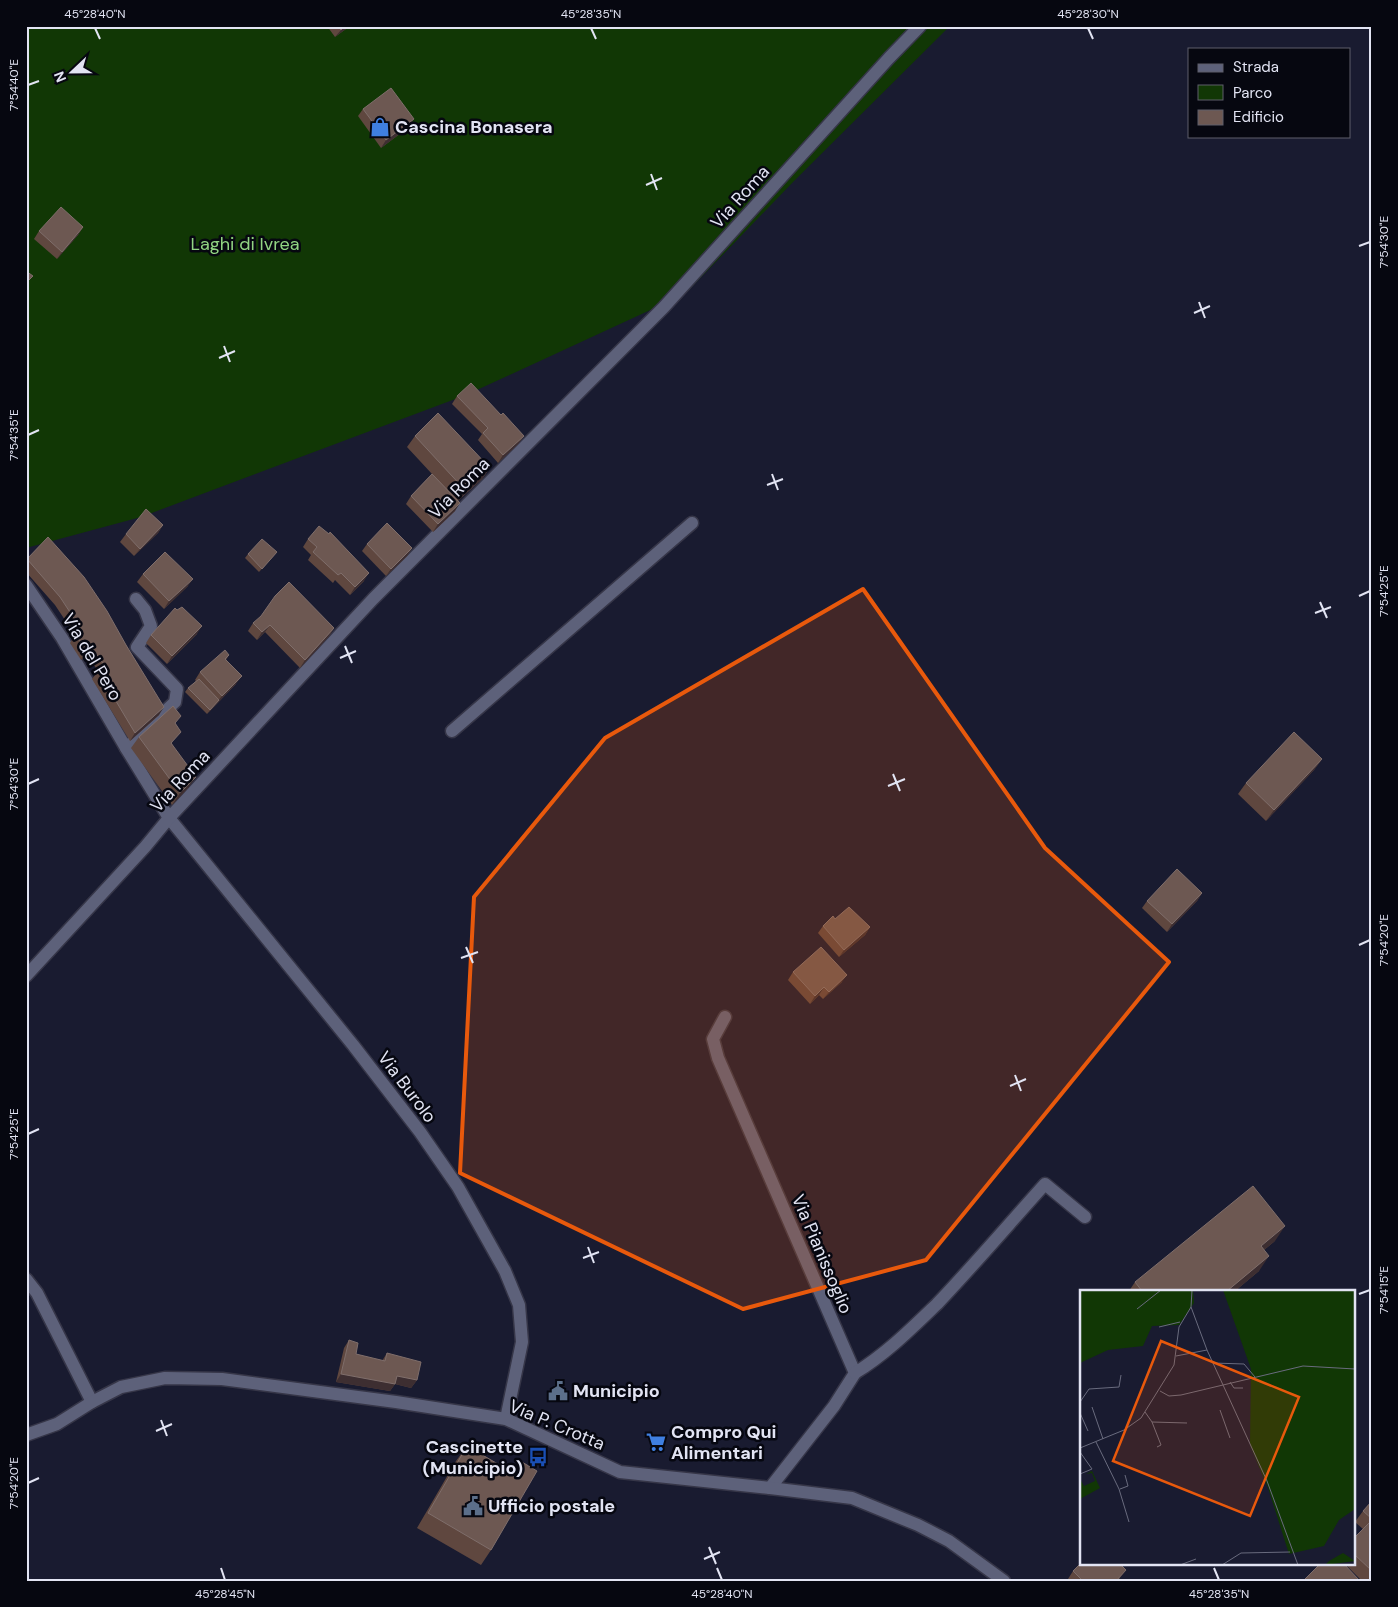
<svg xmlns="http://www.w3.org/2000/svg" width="1398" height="1607" font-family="'DM Sans',sans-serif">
<rect width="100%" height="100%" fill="#191b30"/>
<!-- green -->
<polygon fill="#113705" points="26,26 950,26 794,181 685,294 466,395 141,517 26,548"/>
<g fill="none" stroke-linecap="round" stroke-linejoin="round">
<defs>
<g id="minor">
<polyline points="452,731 692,523"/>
<polyline points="126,748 175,702 177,689 137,647 151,626 145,610 136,599"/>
<polyline points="725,1017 713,1039 718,1058 855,1373 834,1406 770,1488"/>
<polyline points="26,1279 37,1293 92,1402"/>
<path d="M855,1373C886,1354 911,1329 937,1304C974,1265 1009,1224 1045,1184L1085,1217"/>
</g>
<g id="tertiary">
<polyline points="26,585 62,638 126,748 169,818 353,1045 420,1132 458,1187 505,1271 519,1305 522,1342 506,1419"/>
<polyline points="26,976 145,847 169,818 373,599 664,307 889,58 920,26"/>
<polyline points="26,1435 57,1424 92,1402 121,1387 165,1378 222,1379 396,1402 506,1419 620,1472 770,1488 852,1498 918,1525 949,1541 1004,1581"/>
</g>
</defs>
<!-- minor casing -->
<use href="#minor" stroke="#363648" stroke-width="15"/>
<!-- tertiary casing -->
<use href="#tertiary" stroke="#363648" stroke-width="15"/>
<!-- minor -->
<use href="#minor" stroke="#5d617a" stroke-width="12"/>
<!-- tertiary -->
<use href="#tertiary" stroke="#5d617a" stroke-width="12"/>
</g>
<!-- wall -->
<g fill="#5f473f">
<polygon points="327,26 350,26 335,37"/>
<polygon points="363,109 409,127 381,148 358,116"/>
<polygon points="83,227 78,235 57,259 34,239 39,231"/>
<polygon points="457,396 501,415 524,436 518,444 498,463 478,440 482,434 452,404"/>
<polygon points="415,436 490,468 482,479 458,501 455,511 433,532 406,504 411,496 432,474 407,447"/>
<polygon points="163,525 158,533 134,556 120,542 126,534"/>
<polygon points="48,537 159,715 130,741 92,679 98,671 87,655 81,660 70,643 75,635 55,605 26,572 26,561"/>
<polygon points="308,539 364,581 350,595 335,580 333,583 308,560 311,555 303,547"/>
<polygon points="367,544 412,548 407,556 386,576 362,551"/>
<polygon points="277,552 259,572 245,558 248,554"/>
<polygon points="143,574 188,586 164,609 137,582"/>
<polygon points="253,623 334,628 329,636 300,668 265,632 257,640 248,631"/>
<polygon points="197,634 167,664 146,643 151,635"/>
<polygon points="229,655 226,660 236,684 207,714 185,692 188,688 196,681 195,680 200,672"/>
<polygon points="175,724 172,744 188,788 172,805 131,748 139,737"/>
<polygon points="1322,759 1314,770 1266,821 1238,794 1246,783"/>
<polygon points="1202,893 1197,901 1167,932 1142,908 1147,901"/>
<polygon points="835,919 870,927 865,935 839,957 818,933 823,926"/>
<polygon points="793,972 842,982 823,999 819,995 810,1004 788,980"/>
<polygon points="1275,1241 1264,1250 1259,1271 1235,1291 1129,1291 1135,1282"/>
<polygon points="349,1340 356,1354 382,1361 387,1353 417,1380 411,1388 395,1384 390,1391 336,1382 344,1348"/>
<polygon points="467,1446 514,1474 522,1462 491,1550 481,1565 417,1528 456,1461"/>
<polygon points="1372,1501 1372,1581 1362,1581 1344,1563 1354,1563 1354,1538 1363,1529 1355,1522 1363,1511"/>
<polygon points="1073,1571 1120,1578 1118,1581 1070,1581 1068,1579"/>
</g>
<!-- shaded-wall -->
<g fill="#3d2e31">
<polygon points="345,26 350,26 335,37 341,30"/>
<polygon points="414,119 409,127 381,148 386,140"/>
<polygon points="83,227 78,235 57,259 62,252"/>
<polygon points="524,436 518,444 498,463 503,455"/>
<polygon points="490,468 482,479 457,501 465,490"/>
<polygon points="460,503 455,511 433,532 438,524"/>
<polygon points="163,525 158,533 134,556 140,549"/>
<polygon points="412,548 407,556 386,576 391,569"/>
<polygon points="369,573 364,581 350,595 355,587"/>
<polygon points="193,579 188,586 164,609 169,601"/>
<polygon points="270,625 265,632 257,640 262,632"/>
<polygon points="202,626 197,634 167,664 172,656"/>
<polygon points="334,628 329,636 300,668 305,660"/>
<polygon points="92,648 87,655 81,660 86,652"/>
<polygon points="242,676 236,684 207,714 222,696"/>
<polygon points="164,707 159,715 130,741 135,733"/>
<polygon points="1322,759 1314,770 1266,821 1274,810"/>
<polygon points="196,777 188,788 172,805 180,793"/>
<polygon points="1202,893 1197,901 1167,932 1172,924"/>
<polygon points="870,927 865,935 839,957 844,950"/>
<polygon points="847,975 842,982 823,999 829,992"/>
<polygon points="824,987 819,995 810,1004 815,996"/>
<polygon points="1285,1226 1275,1241 1250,1261 1261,1246"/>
<polygon points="1269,1256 1259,1271 1235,1291 1227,1291"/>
<polygon points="341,1374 397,1376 417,1380 411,1388 395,1384 390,1391 336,1382"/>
<polygon points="1126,1570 1120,1578 1118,1581 1116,1581"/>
</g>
<!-- building -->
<g fill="#6d5852" stroke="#7f6e6b">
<polygon points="338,26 345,26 341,30"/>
<polygon points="391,88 414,119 386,140 363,109"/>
<polygon points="61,207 83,227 62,252 39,231"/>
<polygon points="26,271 33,276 26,283"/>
<polygon points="471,383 501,415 503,413 524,436 503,455 483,433 488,428 457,396"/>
<polygon points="438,413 490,468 465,490 415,436"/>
<polygon points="432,474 460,503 438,524 411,496"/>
<polygon points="146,509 163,525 140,549 126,534"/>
<polygon points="387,523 412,548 391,569 367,544"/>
<polygon points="319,526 329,534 330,532 369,573 355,587 341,573 338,575 313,552 317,547 308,539"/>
<polygon points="48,537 84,577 107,611 126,645 164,707 135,733 98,671 104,665 92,648 86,652 76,635 81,629 60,597 27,559"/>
<polygon points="262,539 277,552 262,569 248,554"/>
<polygon points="165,552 193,579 169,601 143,574"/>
<polygon points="289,582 334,628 305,660 270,625 262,632 253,623 261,616 275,596"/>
<polygon points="182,607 202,626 172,656 151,635 175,608 177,610"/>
<polygon points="225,650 229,655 225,659 242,676 222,696 200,672"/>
<polygon points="199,679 219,700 210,710 188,688"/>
<polygon points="173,706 181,716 175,723 181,732 171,743 196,777 180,793 139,737"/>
<polygon points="1294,732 1322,759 1274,810 1246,783"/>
<polygon points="1177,869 1202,893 1172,924 1147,901"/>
<polygon points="849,907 870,927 844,950 823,926 833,916 835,919"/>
<polygon points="821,947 847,975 829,992 824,987 815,996 793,972"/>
<polygon points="1253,1186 1285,1226 1261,1246 1269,1256 1227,1291 1142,1291 1135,1282"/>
<polygon points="349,1340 358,1343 356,1354 385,1361 387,1353 421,1362 417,1380 397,1376 395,1384 341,1374"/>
<polygon points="467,1446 515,1474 522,1462 537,1471 491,1550 428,1513"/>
<polygon points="1372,1501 1372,1519 1363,1511"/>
<polygon points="1372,1520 1372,1571 1354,1554 1354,1538"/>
<polygon points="1082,1562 1082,1563 1119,1563 1126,1570 1116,1581 1083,1581 1073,1571"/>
<polygon points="1321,1563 1343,1563 1360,1581 1304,1580"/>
</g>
<!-- marked area -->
<path fill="#e8590c" fill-opacity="0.2" stroke="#e8590c" stroke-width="4" stroke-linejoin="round" d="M863,589L1045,848L1169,962L926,1260L743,1309L460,1173L474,897L605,738Z"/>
<!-- ticks -->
<path fill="none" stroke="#e2e4f3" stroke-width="2" d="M95,28L100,39M591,28L596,39M1088,28L1093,39M28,85L39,81M651,174L657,190M646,185L662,178M1359,246L1370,242M1199,302L1205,318M1194,313L1210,306M224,346L230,362M219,358L235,351M28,435L39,430M772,474L778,490M767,485L783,479M1359,596L1370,591M1320,602L1327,618M1315,613L1331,607M345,646L352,663M340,658L356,651M893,774L900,791M28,784L39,779M888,786L905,779M1359,945L1370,940M466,947L473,963M461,958L478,952M1015,1075L1021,1091M1010,1086L1026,1079M28,1134L39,1129M588,1247L594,1263M583,1258L599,1252M1359,1294L1370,1290M161,1420L167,1436M156,1431L172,1424M28,1483L39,1478M709,1547L716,1564M704,1559L720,1552M221,1568L225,1580M717,1568L722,1580M1214,1568L1219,1580"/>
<!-- icons -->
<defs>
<symbol id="shop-bare" viewBox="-9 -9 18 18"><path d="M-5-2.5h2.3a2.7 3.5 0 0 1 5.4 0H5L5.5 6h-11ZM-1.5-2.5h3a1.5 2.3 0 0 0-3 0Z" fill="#3f7fe0" stroke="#060710" stroke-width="2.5" paint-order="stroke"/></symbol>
<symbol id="civic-bare" viewBox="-9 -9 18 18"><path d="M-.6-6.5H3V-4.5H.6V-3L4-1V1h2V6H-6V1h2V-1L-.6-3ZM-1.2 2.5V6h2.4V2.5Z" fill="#5c6f8a" stroke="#060710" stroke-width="2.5" paint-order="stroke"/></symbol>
<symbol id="supermarket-bare" viewBox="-9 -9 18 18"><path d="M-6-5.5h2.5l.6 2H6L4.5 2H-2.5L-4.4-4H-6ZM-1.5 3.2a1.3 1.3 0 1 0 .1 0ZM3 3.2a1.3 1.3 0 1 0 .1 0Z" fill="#3f7fe0" stroke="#060710" stroke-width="2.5" paint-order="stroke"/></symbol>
<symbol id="bus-bare" viewBox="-9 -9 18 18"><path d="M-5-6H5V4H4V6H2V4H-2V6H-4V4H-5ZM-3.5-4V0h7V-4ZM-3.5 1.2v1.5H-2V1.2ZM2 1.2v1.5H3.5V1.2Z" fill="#1a4fb4" stroke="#060710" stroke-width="2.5" paint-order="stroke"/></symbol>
</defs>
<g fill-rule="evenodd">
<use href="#shop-bare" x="366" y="113" width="28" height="28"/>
<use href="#civic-bare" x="544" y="1377" width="28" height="28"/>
<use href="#supermarket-bare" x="642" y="1428" width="28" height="28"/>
<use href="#bus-bare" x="524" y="1443" width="28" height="28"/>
<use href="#civic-bare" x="459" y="1492" width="28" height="28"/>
</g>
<g text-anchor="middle" stroke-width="5" stroke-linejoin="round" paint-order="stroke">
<!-- poi labels -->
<g font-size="18" font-weight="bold" fill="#e2e4f3" stroke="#060710" text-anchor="start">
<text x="395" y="133">Cascina Bonasera</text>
<text x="573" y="1397">Municipio</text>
<text x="671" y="1438">Compro Qui<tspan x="671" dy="21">Alimentari</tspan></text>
<text x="523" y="1453" text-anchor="end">Cascinette<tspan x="523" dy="21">(Municipio)</tspan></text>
<text x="488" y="1512">Ufficio postale</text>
</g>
<!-- street labels -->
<g font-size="18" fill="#e2e4f3" stroke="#060710">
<text transform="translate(740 197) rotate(-48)" y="6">Via Roma</text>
<text transform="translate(459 488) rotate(-45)" y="6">Via Roma</text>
<text transform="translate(92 657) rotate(59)" y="6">Via del Pero</text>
<text transform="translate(180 781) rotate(-47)" y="6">Via Roma</text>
<text transform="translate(407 1087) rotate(53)" y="6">Via Burolo</text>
<text transform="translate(822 1254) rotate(67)" y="6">Via Pianissoglio</text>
<text transform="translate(557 1425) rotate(23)" y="6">Via P. Crotta</text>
</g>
<!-- park labels -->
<g font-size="18" fill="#92d583" stroke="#060710">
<text x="245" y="250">Laghi di Ivrea</text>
</g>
</g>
<!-- overview -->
<g transform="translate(1080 1290)">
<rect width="275" height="275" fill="#191b30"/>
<path d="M0,0H113L114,13L99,35L72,36L63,56L28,60L0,73ZM143,0H275V219L259,230L244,256L209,264L188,198L170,155L171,79ZM12,181L20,198L0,209V189L4,196L15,191L12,183L6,184ZM263,263L275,271L245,275L249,271Z" fill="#113705"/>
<path fill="none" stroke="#696b7e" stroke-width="1" d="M111,17L127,60L187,191L218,275M57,19L81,0M79,37L100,32M96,66L127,60M133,73L164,74L175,87M150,92L154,98H163M80,101L89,106L101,105L223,76L275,79M0,112L9,99L39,97L41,85M12,117L23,149M140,120L150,148M65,122L72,132L107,133M0,123L8,141M72,132L81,155L77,157M16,152L39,199L49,232M0,158L44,140L61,128L94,75L99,37L111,17L112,0M0,162L12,179L0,184M40,199L48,196L45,185M100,275L116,269M142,275L161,263L210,262"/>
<path fill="#e8590c" fill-opacity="0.15" stroke="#e8590c" stroke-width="2.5" d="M81,51L219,107L170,226L33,171Z"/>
<rect width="275" height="275" fill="none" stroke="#e2e4f3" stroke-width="2.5"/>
</g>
<!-- border -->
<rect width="1398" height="1607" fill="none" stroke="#060710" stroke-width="55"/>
<!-- legend -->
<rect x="1188" y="48" width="162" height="90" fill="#060710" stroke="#5e5f6b"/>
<rect x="1198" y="64" width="25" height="8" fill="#5d617a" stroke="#5e5f6b"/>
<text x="1233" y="72" font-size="15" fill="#e2e4f3">Strada</text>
<rect x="1198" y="85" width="25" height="15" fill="#113705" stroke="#5e5f6b"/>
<text x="1233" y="98" font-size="15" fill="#e2e4f3">Parco</text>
<rect x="1198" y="110" width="25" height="15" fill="#6d5852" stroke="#5e5f6b"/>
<text x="1233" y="122" font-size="15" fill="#e2e4f3">Edificio</text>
<!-- north arrow -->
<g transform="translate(72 72) rotate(248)" stroke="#060710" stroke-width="4" paint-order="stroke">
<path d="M0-4L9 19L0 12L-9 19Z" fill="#e2e4f3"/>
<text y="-8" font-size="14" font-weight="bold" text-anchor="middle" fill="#e2e4f3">N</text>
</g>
<rect x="28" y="28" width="1342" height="1552" fill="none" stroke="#e2e4f3" stroke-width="2"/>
<g font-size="12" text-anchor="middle" fill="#e2e4f3">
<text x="95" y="18">45°28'40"N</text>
<text x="591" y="18">45°28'35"N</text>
<text x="1088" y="18">45°28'30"N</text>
<text transform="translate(14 85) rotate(-90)" y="4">7°54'40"E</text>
<text transform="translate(1384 242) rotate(-90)" y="4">7°54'30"E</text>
<text transform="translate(14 435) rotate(-90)" y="4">7°54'35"E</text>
<text transform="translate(1384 591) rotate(-90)" y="4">7°54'25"E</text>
<text transform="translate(14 784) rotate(-90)" y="4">7°54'30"E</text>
<text transform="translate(1384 940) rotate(-90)" y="4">7°54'20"E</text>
<text transform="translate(14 1134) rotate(-90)" y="4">7°54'25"E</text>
<text transform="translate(1384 1290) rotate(-90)" y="4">7°54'15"E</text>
<text transform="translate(14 1483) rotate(-90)" y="4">7°54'20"E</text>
<text x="225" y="1598">45°28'45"N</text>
<text x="722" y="1598">45°28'40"N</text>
<text x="1219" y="1598">45°28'35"N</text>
</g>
</svg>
